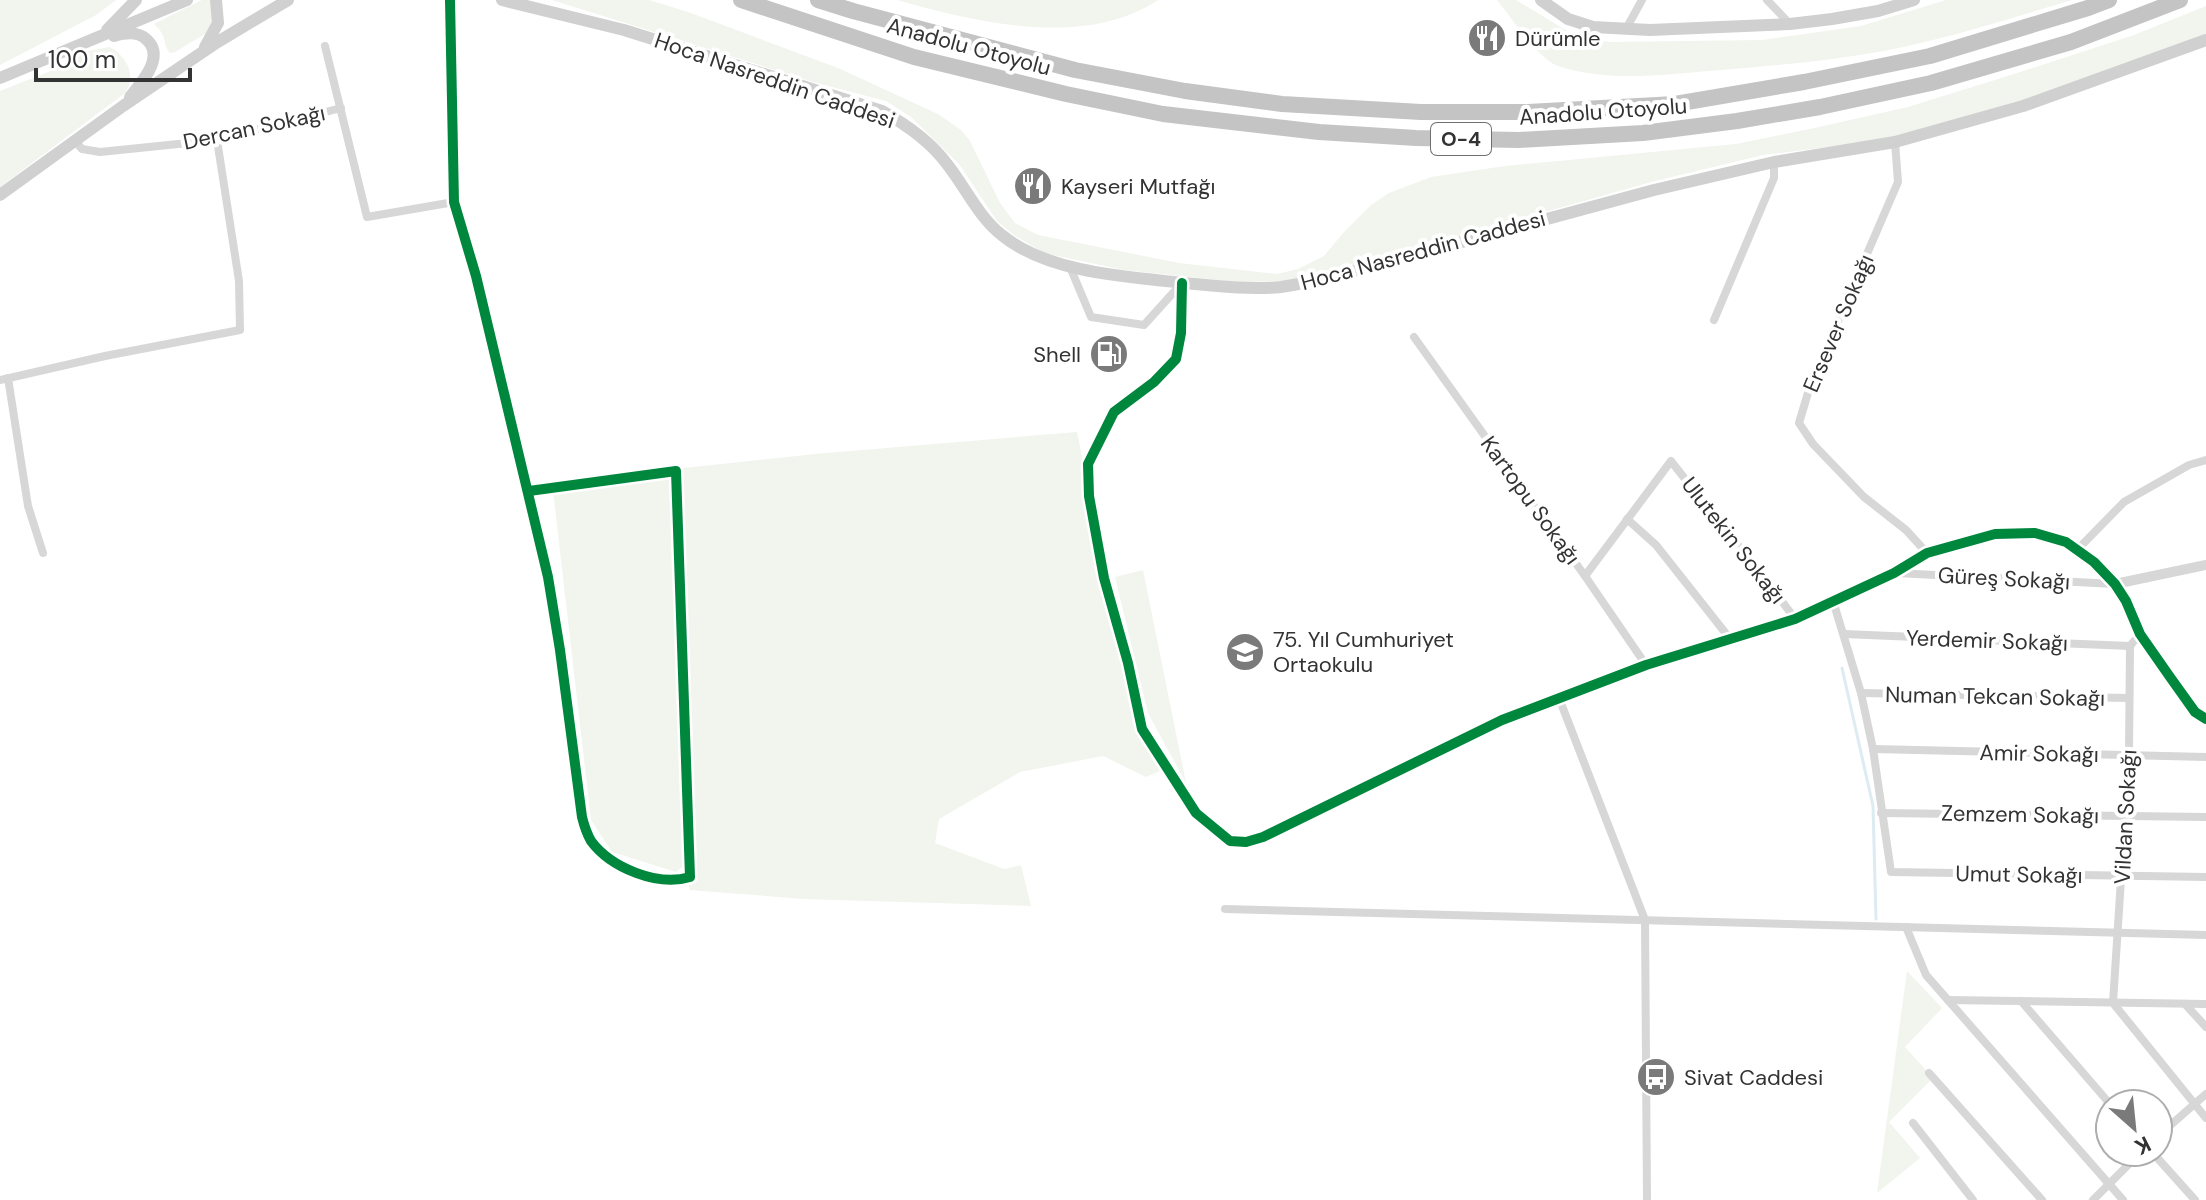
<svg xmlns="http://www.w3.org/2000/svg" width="2206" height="1200" font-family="'DM Sans',sans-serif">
<rect width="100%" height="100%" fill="#fff"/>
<!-- green -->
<g fill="#f1f5ed">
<polygon points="0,0 116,0 96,15 0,65"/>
<path d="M202,0H213L214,22L205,34L175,52L170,53C161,41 169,38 154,24Z"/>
<polygon points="552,0 649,0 688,12 838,68 938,114 961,130 970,141 1000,203 1015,223 1038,235 1179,263 1277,274 1298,269 1324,256 1344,232 1371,205 1389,193 1431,177 1505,166 1736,144 1819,127 1908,107 2014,74 2134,35 2206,6 2206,34 2068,86 1892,139 1763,155 1651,182 1333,272 1282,281 1238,282 1124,270 1044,253 1014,235 997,221 959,164 911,117 886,101 813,82"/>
<path d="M897,0H1158C1085,49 975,22 897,0Z"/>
<path d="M1497,0H1516L1572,34L1609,42L1762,40L1861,26L1946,0H2072C2008,19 1944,40 1878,52C1822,62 1766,66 1709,71C1660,75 1606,82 1558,66C1538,59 1511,17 1497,0Z"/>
<path d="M110,47C121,53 132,66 130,80C130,85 127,89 125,93L0,187V91L58,68L88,51Z"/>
<polygon points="1077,432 1134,715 1160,771 1146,777 1103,756 1020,772 939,819 935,843 1004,869 1021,865 1031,906 804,899 690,890 682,867 676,872 612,852 591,820 552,482 815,454"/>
<polygon points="1143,570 1186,783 1148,713 1115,577"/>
<polygon points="1907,971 1942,1008 1905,1047 1933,1078 1889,1122 1920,1158 1877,1193"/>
</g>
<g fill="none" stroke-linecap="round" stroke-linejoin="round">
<!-- stream -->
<polyline stroke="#ddebf3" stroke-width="3" points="1842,668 1873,806 1876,919"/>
<!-- minor -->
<g stroke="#d7d7d7" stroke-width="8">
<path d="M450,0L454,202L476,276L548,577L560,650L582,817C584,825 587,834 591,841C611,868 658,887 690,877L676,471L529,491"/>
<polyline points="1767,0 1790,24"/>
<polyline points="1626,29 1642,0"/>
<polyline points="325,46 367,217 454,202"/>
<polyline points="75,141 82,149 100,152 217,140 341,108"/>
<polyline points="1895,142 1898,182 1810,386 1799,423 1813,444 1864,497 1906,530 1927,553"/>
<polyline points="1070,267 1091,317 1144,325 1182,283"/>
<polyline points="1714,320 1774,178 1774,162"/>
<polyline points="1414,337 1585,576 1646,665"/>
<polyline points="8,378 28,506 43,553"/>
<polyline points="0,380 105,356 240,330 239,281 217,140"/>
<polyline points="1627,519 1656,545 1731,640"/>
<polyline points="2077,550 2124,502 2189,465 2206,460"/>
<polyline points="1896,573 2115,584"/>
<path d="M1585,576L1671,461C1712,514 1756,565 1795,619"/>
<polyline points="1833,601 1861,693 1873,749 1891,872 2206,877"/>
<polyline points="1844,634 2130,646"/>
<polyline points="2140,634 2130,646 2129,755 2113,1003 2206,1118"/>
<polyline points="1861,693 2129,698"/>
<polyline points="1559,698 1645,920 1647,1200"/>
<polyline points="1873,749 2206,757"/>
<polyline points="1881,813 2206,817"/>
<polyline points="1225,909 2206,935"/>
<polyline points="1906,927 1926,975 2123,1200"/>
<polyline points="1948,1000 2206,1004"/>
<polyline points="2021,1001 2110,1104"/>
<polyline points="2185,1004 2206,1027"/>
<polyline points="1929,1073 2042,1200"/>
<polyline points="1913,1123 1973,1200"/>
<polyline points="2158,1136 2206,1094"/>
<polyline points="2152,1152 2195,1200"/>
<polyline points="2093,1200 2141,1152"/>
</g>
<!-- tertiary -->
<g stroke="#d7d7d7" stroke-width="10">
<polyline points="1182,283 1181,333 1176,359 1154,382 1114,412 1088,464 1089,496 1104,578 1128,663 1142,729 1196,813 1230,841 1246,842 1263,837 1502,720 1646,665 1795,619 1894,573 1927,553 1995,534 2035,533 2066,542 2094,562 2115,584 2126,601 2140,634 2170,677 2195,712 2206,719"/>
<polyline points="2115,584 2206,565"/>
</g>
<!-- secondary -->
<g stroke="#d0d0d0" stroke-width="12">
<path d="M502,0L624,30L882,111C907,125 930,141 947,164C966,188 979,218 1003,236C1049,273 1128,277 1184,283C1216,286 1249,290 1281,287C1297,285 1313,281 1329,278L1654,190L1774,162L1895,142L2023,106L2206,40"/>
<polyline points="1541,0 1568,19 1593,27 1650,30 1790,24 1832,19 1878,11 1914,0"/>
<polyline points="107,30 136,0"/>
<path d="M114,36C125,33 137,31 146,39C166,56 142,82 130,97"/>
<polyline points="205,47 218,23 216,0"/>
<polyline points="0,78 187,0"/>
<polyline points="0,195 123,106 216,43 288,0"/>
</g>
<!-- motorway -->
<g stroke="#c4c4c4" stroke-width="16">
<polyline points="741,0 914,57 1066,94 1163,114 1319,132 1416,138 1519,140 1643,133 1737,121 1820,107 1931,83 2071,42 2180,0"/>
<polyline points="818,0 853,11 1075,70 1185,91 1282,104 1421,112 1528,112 1675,104 1804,82 1930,56 2088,8 2109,0"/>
</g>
<defs>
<g id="cycleway">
<path d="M450,0L454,202L476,276L548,577L560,650L582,817C584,825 587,834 591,841C611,868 658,887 690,877L676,471L529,491"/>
<polyline points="1182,283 1181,333 1176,359 1154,382 1114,412 1088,464 1089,496 1104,578 1128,663 1142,729 1196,813 1230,841 1246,842 1263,837 1502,720 1646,665 1795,619 1894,573 1927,553 1995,534 2035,533 2066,542 2094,562 2115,584 2126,601 2140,634 2170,677 2195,712 2206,719"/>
</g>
</defs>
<!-- cycleway casing -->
<use href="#cycleway" stroke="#fff" stroke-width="15"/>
<!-- cycleway -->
<use href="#cycleway" stroke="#00873e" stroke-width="10"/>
</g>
<!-- icons -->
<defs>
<symbol id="restaurant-disc" viewBox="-11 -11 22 22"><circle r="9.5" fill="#7a7a7a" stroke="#fff"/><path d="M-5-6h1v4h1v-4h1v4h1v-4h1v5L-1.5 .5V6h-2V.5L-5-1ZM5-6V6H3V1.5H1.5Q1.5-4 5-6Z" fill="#fff"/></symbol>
<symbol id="fuel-disc" viewBox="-11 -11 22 22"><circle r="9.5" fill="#7a7a7a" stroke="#fff"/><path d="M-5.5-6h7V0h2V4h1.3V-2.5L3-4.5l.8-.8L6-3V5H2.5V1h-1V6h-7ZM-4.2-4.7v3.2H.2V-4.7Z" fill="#fff"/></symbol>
<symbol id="school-disc" viewBox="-11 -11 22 22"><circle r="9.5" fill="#7a7a7a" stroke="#fff"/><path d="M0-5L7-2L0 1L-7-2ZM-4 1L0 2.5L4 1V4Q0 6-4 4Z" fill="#fff"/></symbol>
<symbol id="bus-disc" viewBox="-11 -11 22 22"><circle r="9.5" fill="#7a7a7a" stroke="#fff"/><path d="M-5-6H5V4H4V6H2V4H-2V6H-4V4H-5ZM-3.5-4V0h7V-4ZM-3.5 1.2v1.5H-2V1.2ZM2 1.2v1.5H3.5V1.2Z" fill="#fff"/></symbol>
</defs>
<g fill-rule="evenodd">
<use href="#restaurant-disc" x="1465" y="16" width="44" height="44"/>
<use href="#restaurant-disc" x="1011" y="164" width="44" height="44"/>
<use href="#fuel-disc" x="1087" y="332" width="44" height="44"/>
<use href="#school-disc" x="1223" y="630" width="44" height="44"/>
<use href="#bus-disc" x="1634" y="1055" width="44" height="44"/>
</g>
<g text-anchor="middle" stroke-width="8" stroke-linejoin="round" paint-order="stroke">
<!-- shield labels -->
<rect fill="#fff" stroke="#707070" stroke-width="2" x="1431" y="123" width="60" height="32" rx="6"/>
<g font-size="20" font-weight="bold" fill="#333">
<text x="1461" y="146">O-4</text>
</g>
<!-- poi labels -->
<g font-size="22" fill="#333" stroke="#fff" text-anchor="start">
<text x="1515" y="46">Dürümle</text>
<text x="1061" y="194">Kayseri Mutfağı</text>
<text x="1081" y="362" text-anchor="end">Shell</text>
<text x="1273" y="647">75. Yıl Cumhuriyet<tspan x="1273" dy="25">Ortaokulu</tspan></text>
<text x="1684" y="1085">Sivat Caddesi</text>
</g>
<!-- street labels -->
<g font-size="22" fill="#333" stroke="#fff">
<text transform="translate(969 46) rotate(15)" y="8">Anadolu Otoyolu</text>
<text transform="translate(775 80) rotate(19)" y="8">Hoca Nasreddin Caddesi</text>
<text transform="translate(1603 111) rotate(-4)" y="8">Anadolu Otoyolu</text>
<text transform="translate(254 127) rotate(-12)" y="8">Dercan Sokağı</text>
<text transform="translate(1423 250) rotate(-15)" y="8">Hoca Nasreddin Caddesi</text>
<text transform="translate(1838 323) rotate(-67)" y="8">Ersever Sokağı</text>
<text transform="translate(1531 500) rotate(54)" y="8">Kartopu Sokağı</text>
<text transform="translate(1734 540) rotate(52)" y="8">Ulutekin Sokağı</text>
<text transform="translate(2004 578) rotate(3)" y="8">Güreş Sokağı</text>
<text transform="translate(1987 640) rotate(2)" y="8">Yerdemir Sokağı</text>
<text transform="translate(1995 696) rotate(1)" y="8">Numan Tekcan Sokağı</text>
<text transform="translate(2039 753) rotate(1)" y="8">Amir Sokağı</text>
<text transform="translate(2020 814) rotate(1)" y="8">Zemzem Sokağı</text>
<text transform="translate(2125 817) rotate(-87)" y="8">Vildan Sokağı</text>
<text transform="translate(2019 874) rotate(1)" y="8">Umut Sokağı</text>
</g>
</g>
<!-- north arrow -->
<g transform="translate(2134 1128) rotate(153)"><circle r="38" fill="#ffffff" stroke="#adadad" stroke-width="2"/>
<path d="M0-6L14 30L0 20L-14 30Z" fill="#7a7a7a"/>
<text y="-12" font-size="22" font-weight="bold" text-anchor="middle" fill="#333333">K</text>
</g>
<!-- scale -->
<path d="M36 68v12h154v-12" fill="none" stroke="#333333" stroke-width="4"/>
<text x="48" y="68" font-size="24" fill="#333333" stroke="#ffffff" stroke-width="6" paint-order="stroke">100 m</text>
</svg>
